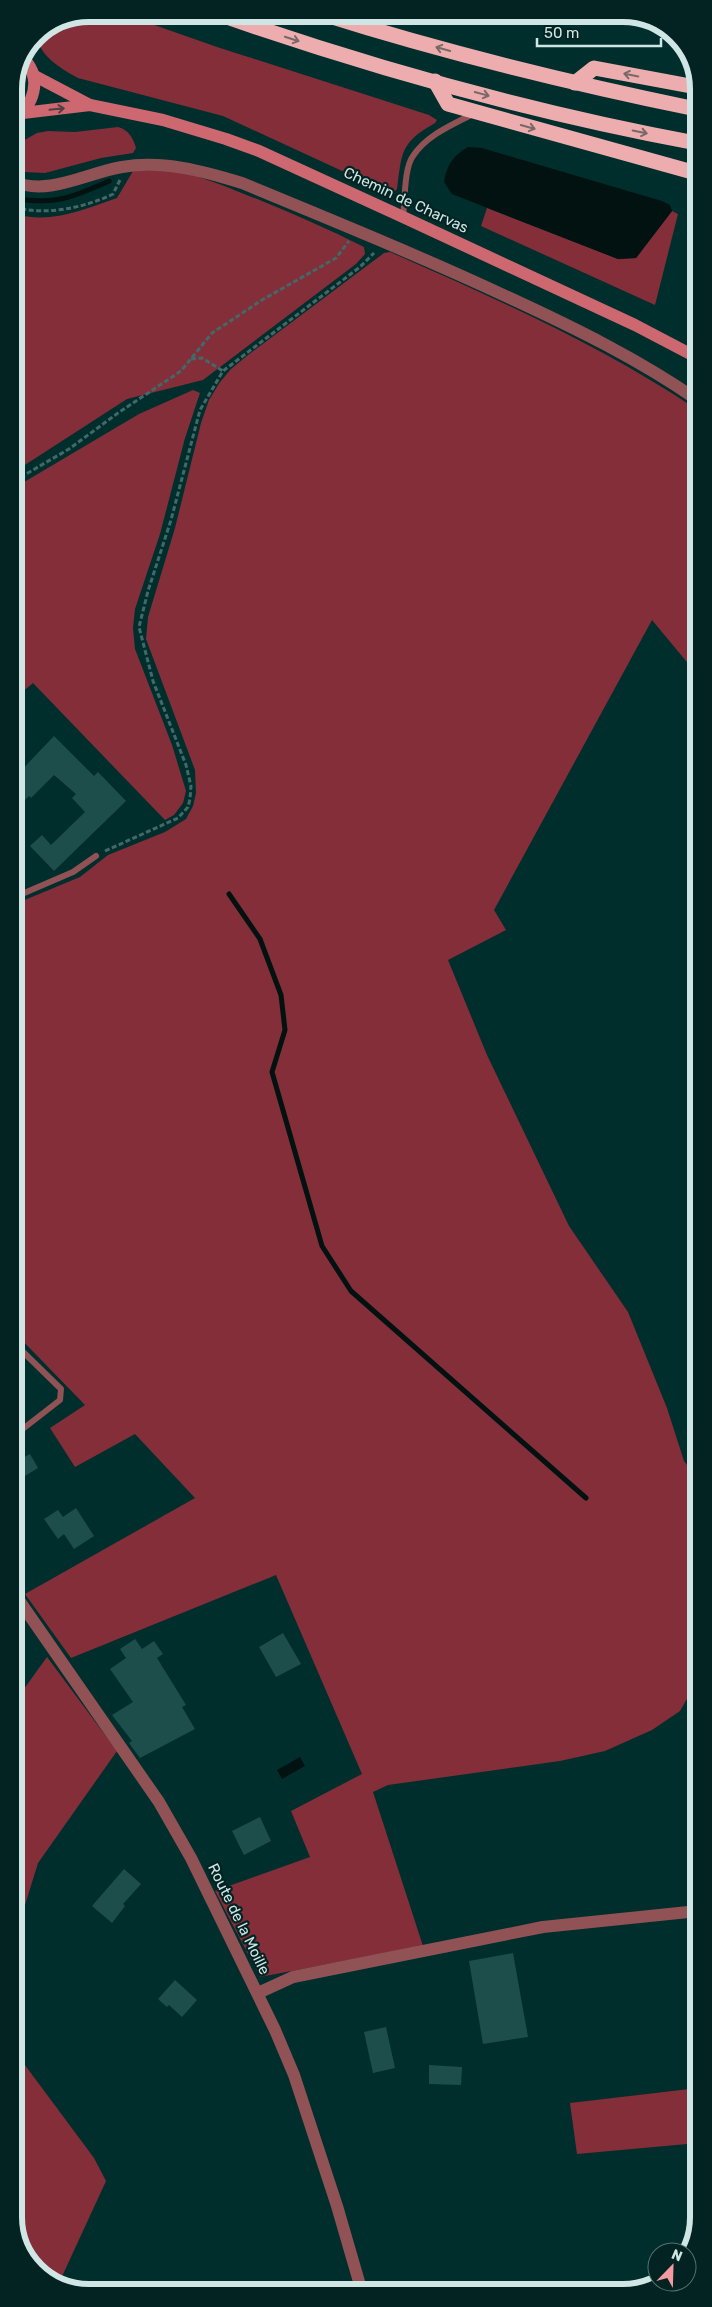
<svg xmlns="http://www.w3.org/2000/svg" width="712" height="2307" font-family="Rubik,sans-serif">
<rect width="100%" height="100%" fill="#002e2d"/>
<!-- green -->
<g fill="#842e39">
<path d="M89,14H123L217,47L429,115L437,120L435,123C400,143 402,152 397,189L392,194L223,116L78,78C60,68 41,57 36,36Z"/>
<path d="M19,72C28,84 21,96 14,106V85Z"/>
<path d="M118,127C129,130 133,138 136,148L133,153L101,158L45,173L24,172L14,164V146L37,133L48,131L75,132Z"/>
<path d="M171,170C203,176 231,189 262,201C297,215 330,230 364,247L365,254L356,264L203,380L127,399L14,472V214C52,224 81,210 117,198L133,171Z"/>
<polygon points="487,208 618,259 636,258 672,211 678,214 655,305 481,226"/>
<path d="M390,252C496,299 599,344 696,409V673L652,620L494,910L506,930L448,960L487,1055L569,1226L628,1312L667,1408L684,1461L697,1478L698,1680L680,1711L652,1730L605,1751L560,1761L388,1785L373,1792L423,1946L260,1977L215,1891L310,1857L291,1811L362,1774L276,1575L71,1658L25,1594L195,1498L135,1434L75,1467L50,1428L85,1405L15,1333V904L80,877L108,855L165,832L186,819L193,806L196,793L195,770L146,639L148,617L175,528L201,423L209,400L220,382L231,369L248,355L384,253Z"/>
<polygon points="193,390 200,393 185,438 160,534 135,609 133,628 135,649 172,745 186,791 183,803 174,815 165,820 33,683 15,698 14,488 139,414"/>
<polygon points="47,1657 117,1751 38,1863 25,1905 16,1905 16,1700"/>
<polygon points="16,2053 94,2158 106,2181 59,2283 40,2275 16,2237"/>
<polygon points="698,2088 698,2143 577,2154 570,2103"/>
</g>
<!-- water -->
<g fill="#011211">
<path d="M468,147L482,148L662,201L670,205L672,211L636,258L618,259L452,194L444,182C447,164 453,156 468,147Z"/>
<polygon points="300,1757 305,1766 282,1779 277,1770"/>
</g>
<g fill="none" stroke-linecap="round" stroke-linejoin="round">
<!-- stream -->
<g stroke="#011211" stroke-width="5">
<path d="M14,198C53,206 74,197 109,181"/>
<polyline points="229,894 260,939 281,995 285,1030 272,1072 322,1246 351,1291 586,1498"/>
</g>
</g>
<!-- building -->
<g fill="#1d4e4c">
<polygon points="54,736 94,776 98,772 126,801 54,871 30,846 42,835 51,845 85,812 72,798 76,794 54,775 31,798 29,796 15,810 15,777"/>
<polygon points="30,1454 38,1468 15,1482 15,1462"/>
<polygon points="76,1508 94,1536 74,1549 64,1534 58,1539 44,1519 58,1510 63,1517"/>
<polygon points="283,1633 301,1664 276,1677 259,1647"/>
<polygon points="135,1639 142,1649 154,1641 163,1654 157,1658 186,1705 182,1707 195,1729 140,1758 129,1743 132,1741 112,1715 133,1702 110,1669 126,1658 120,1649"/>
<polygon points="260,1817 271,1841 244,1855 232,1831"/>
<polygon points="124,1869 141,1884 123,1904 125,1906 112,1923 92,1906"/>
<polygon points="513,1953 528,2037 483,2044 469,1961"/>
<polygon points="175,1980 197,2000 182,2017 169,2005 167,2007 158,1999"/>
<polygon points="386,2027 395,2068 373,2073 364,2032"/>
<polygon points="429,2065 462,2067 461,2085 429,2084"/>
</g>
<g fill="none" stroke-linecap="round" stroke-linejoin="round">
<!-- path -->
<g stroke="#426968" stroke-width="3" stroke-dasharray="5 2.5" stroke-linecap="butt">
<path d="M14,207C45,216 84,208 113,194L120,180"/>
<polyline points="191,359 202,358 223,371"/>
<polyline points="14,481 69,449 118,413 181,371 212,333 262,300 336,258 349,241"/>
<polyline points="105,851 178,818 188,807 190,799 191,786 186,765 153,681 139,627 148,591 171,520 200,410 223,371 360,267 374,253"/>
</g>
<!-- lane -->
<g stroke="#915256" stroke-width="6">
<path d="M403,217C405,201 404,168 413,156C427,135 452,125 473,114"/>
<polyline points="15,897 73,872 96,856"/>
<polyline points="15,1344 61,1389 60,1400 15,1435"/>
</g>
<!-- street -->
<g stroke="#915256" stroke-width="12">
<path d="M14,182C50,196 86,173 122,167C163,160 203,171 242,183C332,220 422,257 510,298C575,328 638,359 696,399"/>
<polyline points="16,1596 159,1802 191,1858 275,2030 294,2075 337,2206 362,2292"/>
<polyline points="258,1993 293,1977 543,1927 698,1911"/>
</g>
<!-- secondary -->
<g stroke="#cd6770" stroke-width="12">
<polyline points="33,75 90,105"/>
<polyline points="23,113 90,105 163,120 226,139 259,151 403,217 635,325 696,357"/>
<path d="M14,118C34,106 42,79 25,60"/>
</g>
<!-- highway -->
<g stroke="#edadaf" stroke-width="15">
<path d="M218,14C373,68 534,113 696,143"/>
<path d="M323,14C446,53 570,83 696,109"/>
<polyline points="435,81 448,104 696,173"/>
<polyline points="575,83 594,68 696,87"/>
</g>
</g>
<!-- one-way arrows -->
<defs><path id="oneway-shaft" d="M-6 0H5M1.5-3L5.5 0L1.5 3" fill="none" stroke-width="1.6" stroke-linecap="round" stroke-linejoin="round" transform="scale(1.25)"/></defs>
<g stroke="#786868">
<use href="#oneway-shaft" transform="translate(292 39) rotate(18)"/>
<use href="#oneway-shaft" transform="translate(443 49) rotate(-164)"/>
<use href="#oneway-shaft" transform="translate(631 75) rotate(-169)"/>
<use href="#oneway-shaft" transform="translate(482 94) rotate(15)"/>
<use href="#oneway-shaft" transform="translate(528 127) rotate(16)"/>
<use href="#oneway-shaft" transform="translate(640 132) rotate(12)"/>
</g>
<use stroke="#533e41" href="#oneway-shaft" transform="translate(57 109) rotate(-6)"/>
<g text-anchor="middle" stroke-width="4.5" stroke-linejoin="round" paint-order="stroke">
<!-- street labels -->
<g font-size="15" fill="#d0e6e5" stroke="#022322">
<text transform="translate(406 200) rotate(25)" y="5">Chemin de Charvas</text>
<text transform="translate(239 1919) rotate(64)" y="5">Route de la Moille</text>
</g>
</g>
<!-- crop -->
<path d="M0 0H712V2307H0ZM89 22H623A67 67 0 0 1 690 89V2217A67 67 0 0 1 623 2284H89A67 67 0 0 1 22 2217V89A67 67 0 0 1 89 22Z" fill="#022322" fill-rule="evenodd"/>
<path fill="none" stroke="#d0e6e5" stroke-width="6" d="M89 22H623A67 67 0 0 1 690 89V2217A67 67 0 0 1 623 2284H89A67 67 0 0 1 22 2217V89A67 67 0 0 1 89 22Z"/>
<!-- north arrow -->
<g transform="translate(672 2267) rotate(23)"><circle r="24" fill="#022322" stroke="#547170"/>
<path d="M0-4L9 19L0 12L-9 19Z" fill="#f49aa0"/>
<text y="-8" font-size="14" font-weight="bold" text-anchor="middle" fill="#d0e6e5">N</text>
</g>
<!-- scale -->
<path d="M537 38v8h124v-8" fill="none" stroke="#d0e6e5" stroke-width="2.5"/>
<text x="544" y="38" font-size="15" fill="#d0e6e5" stroke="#022322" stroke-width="4" paint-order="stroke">50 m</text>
</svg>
